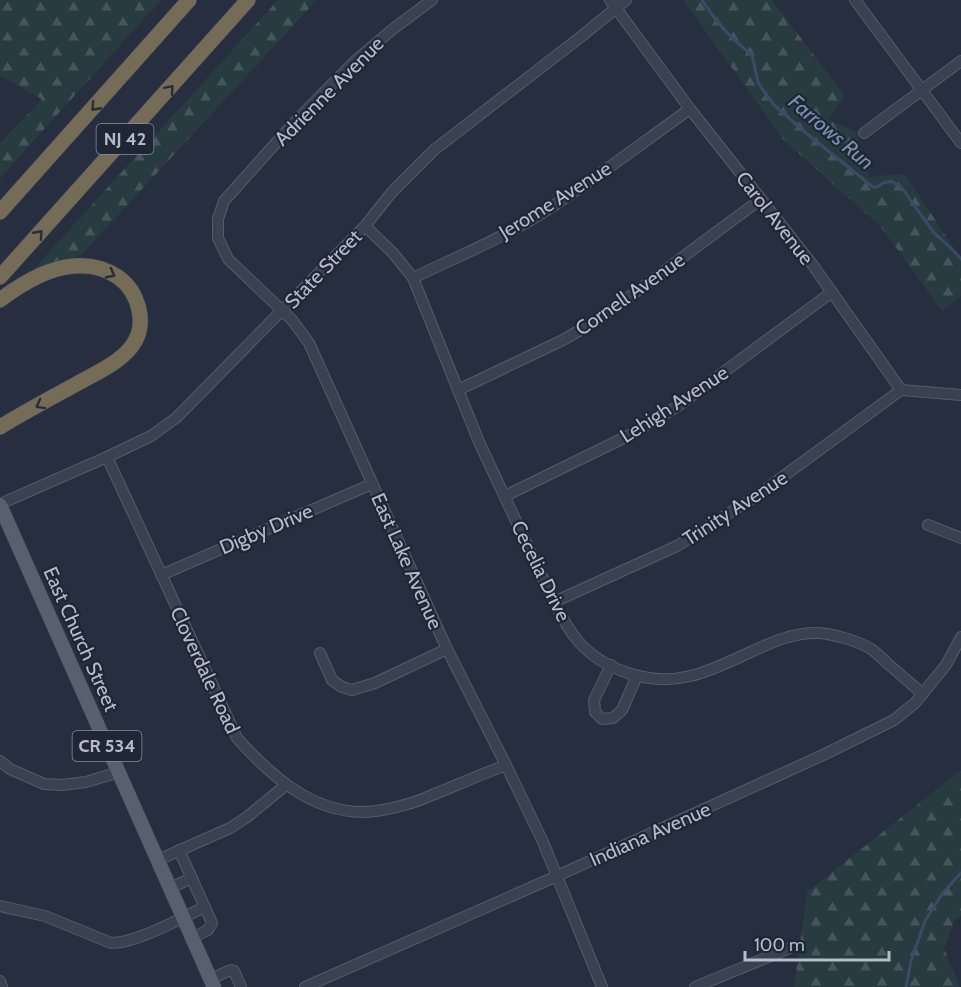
<svg xmlns="http://www.w3.org/2000/svg" width="961" height="987" font-family="Cabin,sans-serif">
<defs>
<pattern id="forest-firs" width="22" height="20" patternUnits="userSpaceOnUse" patternTransform="scale(1.5)"><rect width="22" height="20" fill="#283b41"/><path d="M5 1l3.5 6h-7zM16 11l3.5 6h-7z" fill="#45555b"/></pattern>
</defs>
<rect width="100%" height="100%" fill="#262e40"/>
<!-- forest -->
<g fill="url(#forest-firs)">
<polygon points="0,0 161,0 0,178 0,143 42,99 0,76"/>
<polygon points="278,0 317,0 81,255 29,274"/>
<polygon points="683,0 772,0 845,96 828,120 856,131 869,177 905,174 961,259 961,296 942,311 881,227 783,139"/>
<polygon points="961,770 961,916 955,919 944,948 960,987 794,987 807,892"/>
</g>
<g fill="none" stroke-linecap="round" stroke-linejoin="round">
<!-- stream -->
<g stroke="#3c4a68" stroke-width="3">
<path d="M702,0C715,21 732,40 752,55L758,82L765,93L774,105L806,133L873,187H877L883,183L891,181L902,188L934,233L951,248L961,259"/>
<polyline points="906,987 911,961 925,921 942,894 961,873"/>
</g>
<defs>
<g id="minor">
<polyline points="432,0 393,29 355,61 292,125 224,201 218,219 218,238 228,259 292,320 309,343 447,649 506,765 543,842 602,987"/>
<polyline points="610,0 690,109 812,264 901,390 961,395"/>
<polyline points="855,0 961,143"/>
<polyline points="864,133 961,61"/>
<path d="M365,226L393,253L413,278L479,442L554,602C561,616 568,629 578,641C604,671 652,686 690,676C704,673 720,666 733,660C761,648 787,632 819,633C834,634 858,641 871,649C877,653 883,659 888,664C900,674 911,684 923,694"/>
<path d="M413,278C454,258 497,241 536,217C589,184 639,145 690,109"/>
<polyline points="458,390 563,340 602,317 761,199"/>
<path d="M107,457L237,738C270,775 311,812 363,812C378,812 394,808 408,804C420,801 431,795 442,791C464,782 485,773 506,765"/>
<polyline points="505,496 636,432 678,406 832,292"/>
<polyline points="0,504 107,457 151,436 176,418 365,226 392,192 434,150 578,39 626,0"/>
<polyline points="928,525 961,538"/>
<polyline points="161,575 372,484"/>
<polyline points="554,602 677,546 758,495 901,390"/>
<polyline points="320,653 332,680 342,687 352,690 375,683 447,649"/>
<polyline points="611,665 594,700 595,712 602,719 613,718 622,710 637,676"/>
<polyline points="0,761 10,769 44,784 62,785 86,782 119,772"/>
<polyline points="179,850 212,923 208,930 192,938"/>
<polyline points="158,860 230,828 247,817 286,785"/>
<polyline points="170,888 192,878"/>
<path d="M0,906L45,916L111,943C137,943 181,918 205,907"/>
<polyline points="210,979 231,970 234,971 241,987"/>
<polyline points="0,981 2,987"/>
<polyline points="305,987 557,876 821,756 894,720 915,703 946,665 961,637"/>
<polyline points="695,987 790,948"/>
</g>
<polyline id="major" points="0,505 214,987"/>
<g id="highway">
<polyline points="0,212 189,0"/>
<polyline points="0,277 248,0"/>
<path d="M0,300C21,284 47,268 74,266C89,265 105,268 118,277C139,292 148,325 132,346C119,363 98,372 80,382C53,397 26,411 0,427"/>
</g>
</defs>
<!-- minor casing -->
<use href="#minor" stroke="#555c6a" stroke-width="12"/>
<!-- major casing -->
<use href="#major" stroke="#434a59" stroke-width="15"/>
<!-- highway casing -->
<use href="#highway" stroke="#424957" stroke-width="16"/>
<!-- minor -->
<use href="#minor" stroke="#3a4150" stroke-width="10"/>
<!-- major -->
<use href="#major" stroke="#58606f" stroke-width="14"/>
<!-- highway -->
<use href="#highway" stroke="#756c57" stroke-width="15"/>
</g>
<!-- one-way arrows -->
<defs><path id="oneway-chevron" d="M-2-3.5L2.5 0L-2 3.5" fill="none" stroke-width="1.6" stroke-linecap="round" stroke-linejoin="round" transform="scale(1.5)"/></defs>
<g stroke="#282d38">
<use href="#oneway-chevron" transform="translate(170 89) rotate(-49)"/>
<use href="#oneway-chevron" transform="translate(95 107) rotate(132)"/>
<use href="#oneway-chevron" transform="translate(39 234) rotate(-48)"/>
<use href="#oneway-chevron" transform="translate(111 274) rotate(28)"/>
<use href="#oneway-chevron" transform="translate(40 405) rotate(151)"/>
</g>
<g text-anchor="middle" stroke-width="4.5" stroke-linejoin="round" paint-order="stroke">
<!-- shield labels -->
<g fill="#1f2635" stroke="#898f9d" stroke-width="1.5">
<rect x="96.5" y="124" width="57" height="30" rx="4.5"/>
<rect x="72.5" y="731" width="69" height="30" rx="4.5"/>
</g>
<g font-size="18" font-weight="bold" fill="#b6bcca">
<text x="125" y="145">NJ 42</text>
<text x="107" y="752">CR 534</text>
</g>
<!-- street labels -->
<g font-size="20" fill="#b6bcca" stroke="#1f2635">
<text transform="translate(329 91) rotate(-45)" y="7">Adrienne Avenue</text>
<text transform="translate(555 200) rotate(-32)" y="7">Jerome Avenue</text>
<text transform="translate(775 218) rotate(52)" y="7">Carol Avenue</text>
<text transform="translate(323 269) rotate(-46)" y="7">State Street</text>
<text transform="translate(630 294) rotate(-35)" y="7">Cornell Avenue</text>
<text transform="translate(674 404) rotate(-33)" y="7">Lehigh Avenue</text>
<text transform="translate(735 508) rotate(-33)" y="7">Trinity Avenue</text>
<text transform="translate(266 529) rotate(-23)" y="7">Digby Drive</text>
<text transform="translate(407 561) rotate(66)" y="7">East Lake Avenue</text>
<text transform="translate(541 571) rotate(64)" y="7">Cecelia Drive</text>
<text transform="translate(81 639) rotate(66)" y="7">East Church Street</text>
<text transform="translate(205 670) rotate(65)" y="7">Cloverdale Road</text>
<text transform="translate(650 834) rotate(-24)" y="7">Indiana Avenue</text>
</g>
<!-- water labels -->
<g font-size="21" font-style="italic" fill="#7e8fb1" stroke="#1f2635">
<text transform="translate(831 132) rotate(40)" y="7">Farrows Run</text>
</g>
</g>
<!-- scale -->
<path d="M745 951v9h144v-9" fill="none" stroke="#b6bcca" stroke-width="3"/>
<text x="754" y="951" font-size="18" fill="#b6bcca" stroke="#1f2635" stroke-width="4.5" paint-order="stroke">100 m</text>
</svg>
